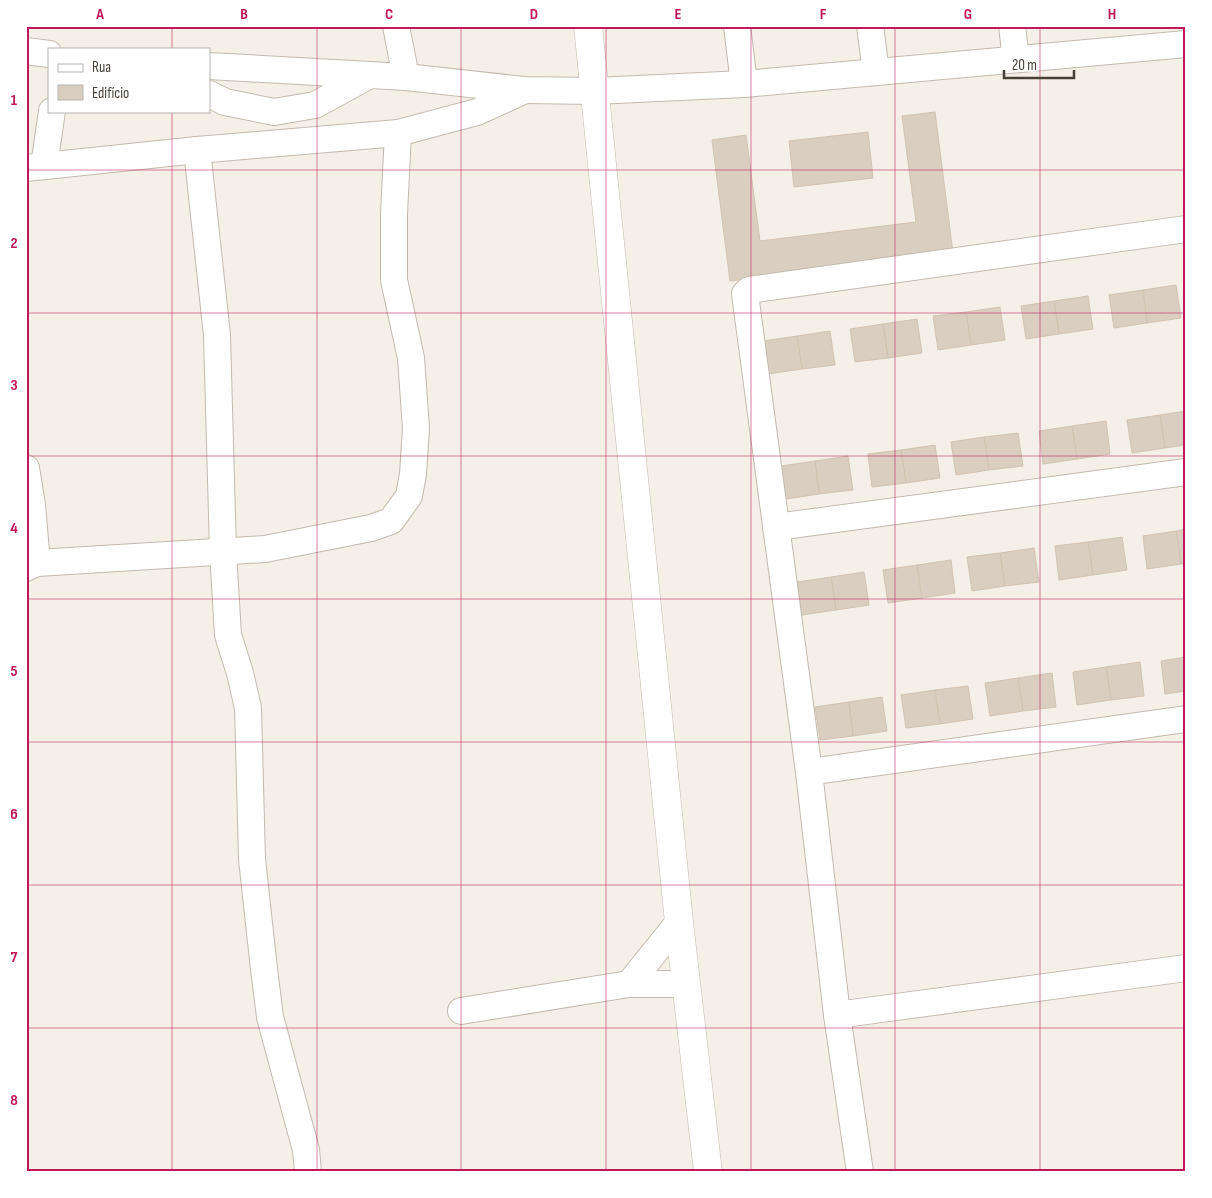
<svg xmlns="http://www.w3.org/2000/svg" width="1212" height="1198" font-family="'Sofia Sans Condensed',sans-serif">
<style>
.building{fill:#d9cebf;stroke:#d1c3af}
.lines{fill:none;stroke-linecap:round;stroke-linejoin:round}
.minor-casing{stroke:#c3baac;stroke-width:28}
.tertiary-casing{stroke:#c3baac;stroke-width:29}
.minor{stroke:#fff;stroke-width:26}
.tertiary{stroke:#fff;stroke-width:28}
.grid{fill:none;stroke:#c2185b;stroke-width:1;stroke-opacity:0.55}
.neatline{fill:none;stroke:#c2185b;stroke-width:2}
.grid-label{font-size:16px;text-anchor:middle;font-weight:bold;fill:#c2185b}
</style>
<rect width="100%" height="100%" fill="#f4f0e7"/>
<g class="building">
<polygon points="935,112 953,253 730,281 712,140 746,135 760,241 916,222 902,116"/>
<polygon points="868,132 873,178 794,187 789,141"/>
<polygon points="1176,285 1181,318 1147,323 1143,290"/>
<polygon points="1143,290 1147,323 1114,328 1109,295"/>
<polygon points="1088,296 1093,329 1059,334 1054,301"/>
<polygon points="1054,301 1059,334 1026,339 1021,306"/>
<polygon points="1000,307 1005,340 971,345 966,312"/>
<polygon points="966,312 971,345 938,350 933,316"/>
<polygon points="917,319 922,353 888,358 883,324"/>
<polygon points="883,324 888,358 855,362 850,329"/>
<polygon points="830,331 835,365 802,369 797,336"/>
<polygon points="797,336 802,369 768,374 763,341"/>
<polygon points="1186,411 1186,445 1165,448 1160,415"/>
<polygon points="1160,415 1165,448 1132,453 1127,420"/>
<polygon points="1106,421 1110,454 1077,459 1072,426"/>
<polygon points="1072,426 1077,459 1043,464 1039,431"/>
<polygon points="1018,433 1023,466 989,470 984,437"/>
<polygon points="984,437 989,470 956,475 951,442"/>
<polygon points="935,445 940,478 906,483 901,450"/>
<polygon points="901,450 906,483 872,487 868,454"/>
<polygon points="848,456 853,490 819,494 815,461"/>
<polygon points="815,461 819,494 786,499 781,466"/>
<polygon points="1186,529 1186,564 1181,564 1176,531"/>
<polygon points="1176,531 1181,564 1147,569 1143,536"/>
<polygon points="1122,537 1127,570 1093,575 1088,542"/>
<polygon points="1088,542 1093,575 1059,580 1055,546"/>
<polygon points="1034,548 1039,582 1005,586 1000,553"/>
<polygon points="1000,553 1005,586 972,591 967,557"/>
<polygon points="951,560 955,593 922,598 917,565"/>
<polygon points="917,565 922,598 888,603 883,570"/>
<polygon points="864,572 869,605 836,610 831,577"/>
<polygon points="831,577 836,610 802,615 797,582"/>
<polygon points="1186,657 1186,691 1165,694 1161,661"/>
<polygon points="1140,662 1144,696 1111,700 1106,667"/>
<polygon points="1106,667 1111,700 1077,705 1073,672"/>
<polygon points="1052,673 1056,707 1023,711 1018,678"/>
<polygon points="1018,678 1023,711 990,716 985,683"/>
<polygon points="968,686 973,719 940,724 935,690"/>
<polygon points="935,690 940,724 906,728 901,695"/>
<polygon points="882,697 887,731 853,736 849,702"/>
<polygon points="849,702 853,736 820,740 815,707"/>
</g>
<g class="lines">
<defs>
<g id="minor">
<polyline points="396,26 406,77"/>
<polyline points="737,26 744,84"/>
<polyline points="870,26 876,72"/>
<polyline points="1012,26 1016,59"/>
<polyline points="26,51 49,54"/>
<polyline points="209,66 406,77 524,90 595,91 744,84 1186,44"/>
<polyline points="209,94 225,102 274,112 315,105 368,76"/>
<polyline points="197,150 217,335 223,552 228,635 240,673 248,708 252,859 264,969 270,1017 306,1150 308,1172"/>
<polyline points="44,166 52,111"/>
<polyline points="26,168 197,150 398,133 477,112 523,91"/>
<polyline points="1186,229 749,290 745,294 809,772 837,1015 1186,968"/>
<polyline points="26,468 32,505 37,563 26,568"/>
<polyline points="776,527 1186,472"/>
<polyline points="37,563 265,549 371,528 391,521 409,496 413,474 416,428 411,358 394,280 394,214 398,133"/>
<polyline points="809,772 1186,719"/>
<polyline points="629,984 679,922"/>
<polyline points="461,1011 629,984 685,984"/>
<polyline points="837,1015 860,1172"/>
</g>
<polyline id="tertiary" points="588,26 679,922 708,1172"/>
</defs>
<use href="#minor" class="minor-casing"/>
<use href="#tertiary" class="tertiary-casing"/>
<use href="#minor" class="minor"/>
<use href="#tertiary" class="tertiary"/>
</g>
<path class="grid" d="M172,26v23M317,26v1146M461,26v1146M606,26v1146M751,26v1146M895,26v1146M1040,26v1146M172,111v1061M26,170h1160M26,313h1160M26,456h1160M26,599h1160M26,742h1160M26,885h1160M26,1028h1160"/>
<rect width="1212" height="1198" fill="none" stroke="#ffffff" stroke-width="55"/>
<rect x="48" y="48" width="162" height="65" fill="#ffffff" stroke="#b6b3af"/>
<rect x="58" y="64" width="25" height="8" fill="#ffffff" stroke="#b6b3af"/>
<text x="92" y="72" font-size="15" fill="#484036">Rua</text>
<rect x="58" y="85" width="25" height="15" fill="#d9cebf" stroke="#b6b3af"/>
<text x="92" y="98" font-size="15" fill="#484036">Edifício</text>
<path d="M1004 70v8h70v-8" fill="none" stroke="#484036" stroke-width="2.5"/>
<text x="1012" y="70" font-size="15" fill="#484036" stroke="#ffffff" stroke-width="4" paint-order="stroke">20 m</text>
<rect x="28" y="28" width="1156" height="1142" class="neatline"/>
<g class="grid-label">
<text x="100" y="19">A</text>
<text x="244" y="19">B</text>
<text x="389" y="19">C</text>
<text x="534" y="19">D</text>
<text x="678" y="19">E</text>
<text x="823" y="19">F</text>
<text x="968" y="19">G</text>
<text x="1112" y="19">H</text>
<text x="14" y="105">1</text>
<text x="14" y="248">2</text>
<text x="14" y="390">3</text>
<text x="14" y="533">4</text>
<text x="14" y="676">5</text>
<text x="14" y="819">6</text>
<text x="14" y="962">7</text>
<text x="14" y="1105">8</text>
</g>
</svg>
